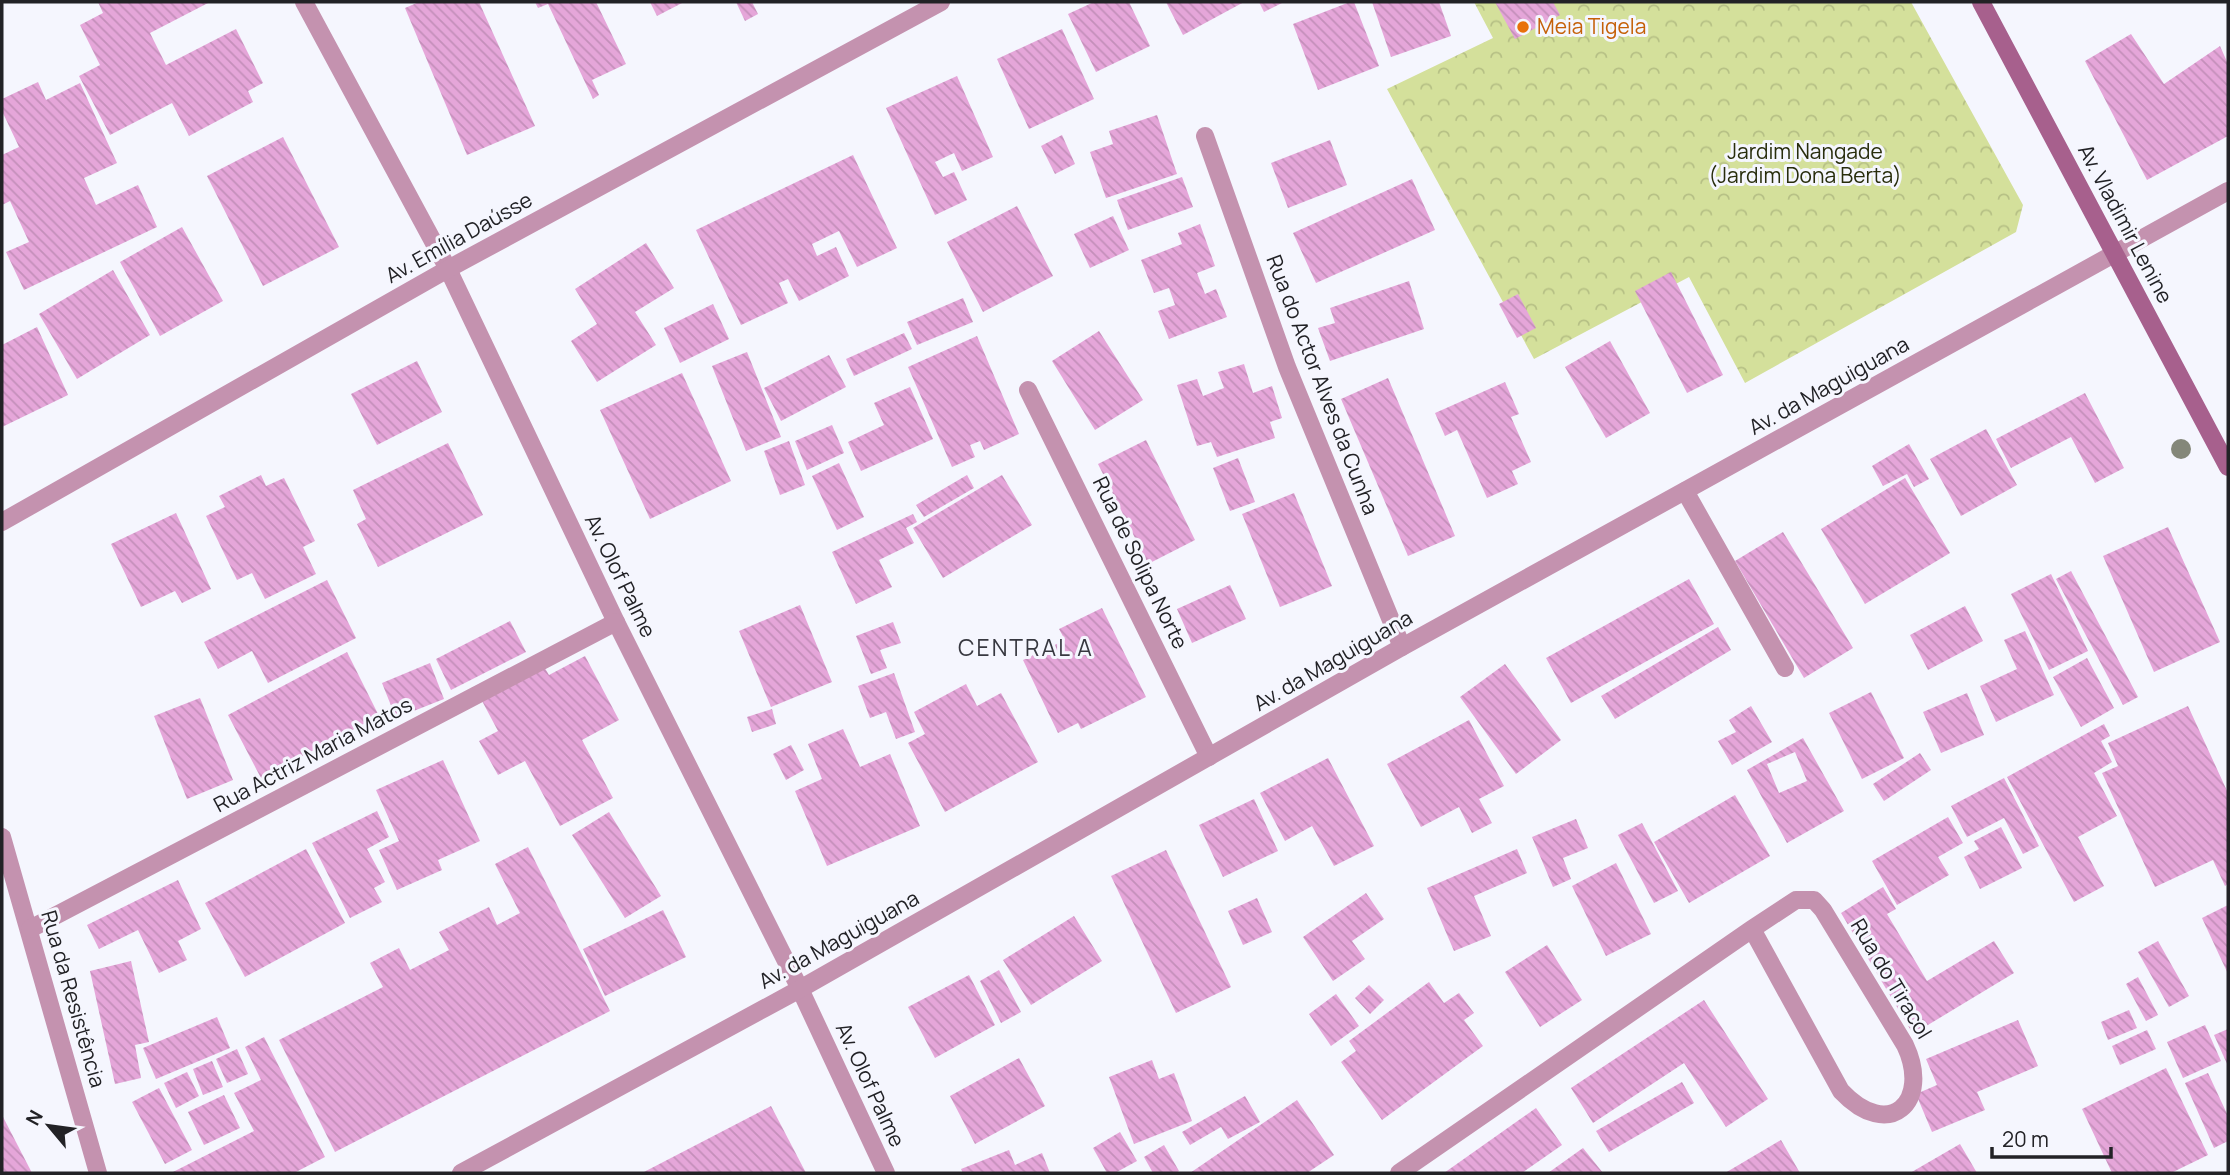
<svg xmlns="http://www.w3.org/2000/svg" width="2230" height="1175" font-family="Manrope,sans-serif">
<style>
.park{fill:url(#park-crowns)}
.building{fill:url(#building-back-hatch);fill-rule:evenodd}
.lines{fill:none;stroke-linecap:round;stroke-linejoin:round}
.minor{stroke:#c492af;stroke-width:18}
.secondary{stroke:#a7608d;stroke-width:18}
.tree{fill:#848779}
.food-dot{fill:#e8710a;stroke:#f5f6fe;stroke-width:2.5}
.labels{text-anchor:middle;stroke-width:6;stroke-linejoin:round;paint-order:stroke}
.food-label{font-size:21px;fill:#c56008;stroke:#f5f6fe;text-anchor:start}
.park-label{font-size:21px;fill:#282d0c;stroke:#f5f6fe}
.street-label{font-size:21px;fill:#222226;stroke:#f5f6fe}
.neighbourhood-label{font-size:23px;letter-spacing:2px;fill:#373840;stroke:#f5f6fe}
</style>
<defs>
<pattern id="park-crowns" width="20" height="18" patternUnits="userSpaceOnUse" patternTransform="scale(1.75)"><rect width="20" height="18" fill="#d4e09b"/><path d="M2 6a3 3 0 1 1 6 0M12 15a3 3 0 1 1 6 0" fill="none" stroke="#b6c085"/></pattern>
<pattern id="building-back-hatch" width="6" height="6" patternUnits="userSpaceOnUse" patternTransform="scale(1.75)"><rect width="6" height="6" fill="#e5a6d9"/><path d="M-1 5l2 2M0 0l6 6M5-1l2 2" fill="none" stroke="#c48fba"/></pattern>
</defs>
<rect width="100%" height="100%" fill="#f5f6fe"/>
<polygon class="park" points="1474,2 1911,2 2023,205 2016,232 1745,383 1689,277 1534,359 1387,89 1493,38"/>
<g class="building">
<polygon points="98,2 210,2 150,33 166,65 236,29 263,83 248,91 253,102 189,136 172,103 110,135 79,76 100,65 80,25 103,13"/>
<polygon points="419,2 479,2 535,126 467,155 405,8"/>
<polygon points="535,2 596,2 626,64 592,80 599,95 593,99 548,4 538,8"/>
<polygon points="650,2 684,2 657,16"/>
<polygon points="736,2 752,2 758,14 745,21"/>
<polygon points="1094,2 1129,2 1150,46 1096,72 1068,14"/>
<polygon points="1166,2 1244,2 1183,35"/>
<polygon points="1259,2 1284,2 1264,12"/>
<polygon points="1350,2 1354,2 1379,66 1318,90 1293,24"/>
<polygon points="1372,2 1439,2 1451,36 1391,57"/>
<polygon points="1495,2 1553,2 1560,15 1515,39"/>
<polygon points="1062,29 1094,99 1029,129 997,59"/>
<polygon points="2131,34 2164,84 2220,46 2228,64 2228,136 2147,180 2085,61"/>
<polygon points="957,76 993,157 962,171 954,153 935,162 943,177 954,172 967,200 935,215 886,108"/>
<polygon points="38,82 46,100 80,83 117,163 84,178 96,205 138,185 157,227 24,290 6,252 29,242 10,201 2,205 2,155 19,147 2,111 2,99"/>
<polygon points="1157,115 1177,174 1106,198 1090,152 1113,144 1109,131"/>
<polygon points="1062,135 1075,164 1055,174 1041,146"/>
<polygon points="283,137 339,247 263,286 207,176"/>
<polygon points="1330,140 1347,185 1288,208 1271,163"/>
<polygon points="853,155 897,248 857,267 839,231 812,244 817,256 836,247 849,276 799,301 788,279 779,283 788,303 741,325 696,230"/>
<polygon points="1182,177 1193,207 1128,230 1117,200"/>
<polygon points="1412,179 1435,230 1316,283 1293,233"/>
<polygon points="1017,206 1053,276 983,312 947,242"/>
<polygon points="1113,216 1129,250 1090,268 1074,234"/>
<polygon points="1200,224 1215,266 1197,273 1205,294 1216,289 1227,317 1169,339 1158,311 1175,305 1169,288 1154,293 1141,260 1182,244 1178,233"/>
<polygon points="182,227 223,301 160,336 120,262"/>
<polygon points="646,243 674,288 635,312 656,345 597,382 571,341 597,324 575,289"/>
<polygon points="113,270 150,335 77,379 39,314"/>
<polygon points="1671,272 1723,375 1687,393 1635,291"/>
<polygon points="1409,281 1424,329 1330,361 1318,328 1335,323 1330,308"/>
<polygon points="1518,294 1536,328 1517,338 1499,304"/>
<polygon points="963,298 973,322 917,345 907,322"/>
<polygon points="713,304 729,339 680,363 664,328"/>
<polygon points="37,327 68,395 2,427 2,345"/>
<polygon points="1099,331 1143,400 1095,430 1052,361"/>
<polygon points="904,333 912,349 854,376 846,359"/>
<polygon points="977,336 1019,434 984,450 980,441 970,445 975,457 952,467 908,367"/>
<polygon points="1610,341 1650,413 1606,438 1565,367"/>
<polygon points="747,352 781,437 746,451 712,366"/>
<polygon points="829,355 846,387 781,421 764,388"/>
<polygon points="417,361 442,412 377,445 351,394"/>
<polygon points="1244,364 1253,393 1272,386 1282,418 1270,422 1275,438 1217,457 1211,442 1197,446 1177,385 1197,379 1203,396 1224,388 1218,372"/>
<polygon points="682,373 731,481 650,519 600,410"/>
<polygon points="1388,378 1455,536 1408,556 1341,399"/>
<polygon points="1505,382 1519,414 1511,417 1531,462 1512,471 1518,484 1487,498 1457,430 1445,436 1435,413"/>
<polygon points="910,387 933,439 861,471 848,442 884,425 874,403"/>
<polygon points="2085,393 2124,468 2095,483 2071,437 2011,468 1996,439"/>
<polygon points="832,425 844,453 807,470 795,441"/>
<polygon points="1986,429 2017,485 1961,516 1930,459"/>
<polygon points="1146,440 1195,540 1148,564 1098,464"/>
<polygon points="789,441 805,485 780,495 764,451"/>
<polygon points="448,443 483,515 378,567 357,524 366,519 353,490"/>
<polygon points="1909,444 1929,479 1914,487 1907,474 1883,486 1872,466"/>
<polygon points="1238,458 1255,502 1230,511 1213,468"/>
<polygon points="839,463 864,517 837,530 812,476"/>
<polygon points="261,475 266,486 284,478 315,541 303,547 316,574 265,599 252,573 237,580 206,516 225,507 219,496"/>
<polygon points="967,475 974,488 924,517 916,505"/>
<polygon points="1002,475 1032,525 943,578 913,528"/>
<polygon points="1905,478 1950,553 1865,604 1821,529"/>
<polygon points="1294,493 1332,586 1280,607 1242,514"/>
<polygon points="176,513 211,589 182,603 175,591 141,607 111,544"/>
<polygon points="913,514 917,522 906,528 914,543 879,560 892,587 856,604 832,552"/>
<polygon points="2168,527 2220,642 2154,672 2103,556"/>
<polygon points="1783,532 1853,648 1804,678 1735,561"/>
<polygon points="2071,571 2138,697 2123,705 2056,579"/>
<polygon points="2051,574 2088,651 2049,670 2011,594"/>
<polygon points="1689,579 1714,624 1571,703 1546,658"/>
<polygon points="327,580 356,638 268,683 252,651 218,669 204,642"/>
<polygon points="1230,585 1246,619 1192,643 1177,609"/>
<polygon points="800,605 832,682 771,707 739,631"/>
<polygon points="1965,606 1983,641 1928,670 1910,635"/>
<polygon points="1102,608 1146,697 1081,729 1078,723 1058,733 1023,660 1065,640 1059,629"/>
<polygon points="510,621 526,652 451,690 436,659"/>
<polygon points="893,622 901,643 880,650 887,668 871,674 856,636"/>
<polygon points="1718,627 1731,650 1615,719 1601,696"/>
<polygon points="2025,631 2054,695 1996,722 1980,686 2017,669 2004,640"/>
<polygon points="347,652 379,716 261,778 228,715"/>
<polygon points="585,656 619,720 582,740 613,798 560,826 525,761 498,775 479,741 498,731 481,699 543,665 549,675"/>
<polygon points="2087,658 2114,708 2081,727 2053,677"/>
<polygon points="430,663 444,699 396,718 382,683"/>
<polygon points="1505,664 1561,740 1516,774 1460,697"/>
<polygon points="894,673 915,732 896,739 886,712 870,718 858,686"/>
<polygon points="966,684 977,706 1001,693 1038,762 945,812 908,743 925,734 914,712"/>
<polygon points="1871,692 1904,758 1862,779 1829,713"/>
<polygon points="1967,693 1984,735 1941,753 1923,712"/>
<polygon points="200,698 233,780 187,799 154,716"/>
<polygon points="1751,706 1772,742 1732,765 1718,741 1736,732 1729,720"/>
<polygon points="2188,706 2228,793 2228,884 2225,886 2213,860 2155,887 2102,773 2118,766 2108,743"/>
<polygon points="772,709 776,724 752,732 747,717"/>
<polygon points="1469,720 1504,786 1479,799 1492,823 1472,833 1459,807 1421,827 1387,764"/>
<polygon points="2104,724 2110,736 2101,741 2112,762 2094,773 2117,816 2078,837 2104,886 2074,902 2007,777"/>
<polygon points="843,729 860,767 890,754 920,826 827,866 795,791 822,779 808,744"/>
<path d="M1803,738l41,73 -57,32 -40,-73zM1795,752l12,29 -28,12 -12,-29z"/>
<polygon points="791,745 804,770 786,780 773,754"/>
<polygon points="1920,753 1931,770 1884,801 1873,784"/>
<polygon points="1328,758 1374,846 1334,866 1312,826 1285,841 1260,793"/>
<polygon points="443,760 480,841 438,860 442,870 397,890 379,850 399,841 376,790"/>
<polygon points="2004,778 2039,846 2023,854 2004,818 1967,837 1951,806"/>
<polygon points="1735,795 1770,856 1689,903 1654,842"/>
<polygon points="1254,799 1278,851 1223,877 1199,825"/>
<polygon points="377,811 389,837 367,849 385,882 374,888 382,902 350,918 312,843"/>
<polygon points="609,812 661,896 625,918 572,835"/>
<polygon points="1948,817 1963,843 1938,857 1949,875 1897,905 1872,861"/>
<polygon points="1576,819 1588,848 1563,858 1571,879 1553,887 1532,837"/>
<polygon points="1642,823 1678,891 1654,903 1618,835"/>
<polygon points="2001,827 2022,868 1980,889 1964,857 1979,849 1974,841"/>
<polygon points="528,847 610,1011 335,1152 279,1040 383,987 370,963 399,948 410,970 449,950 439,932 489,907 497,925 520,913 495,864"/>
<polygon points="306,849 345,923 245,977 205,903"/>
<polygon points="1517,849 1527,873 1474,896 1491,936 1454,951 1427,888"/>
<polygon points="1166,850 1231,987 1176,1013 1111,876"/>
<polygon points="1616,863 1651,934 1606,956 1572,886"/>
<polygon points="178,880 201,929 178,941 187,960 159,973 138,930 99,949 87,925"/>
<polygon points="1883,887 1896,909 1887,914 1927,981 1994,941 2014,973 1913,1034 1841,913"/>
<polygon points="1366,893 1384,919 1352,941 1365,959 1333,981 1303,937"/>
<polygon points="1257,898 1272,932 1243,945 1228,911"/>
<polygon points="2228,905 2228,974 2202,918"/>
<polygon points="663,910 686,957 605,996 583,949"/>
<polygon points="1074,916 1102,961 1031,1005 1003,960"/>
<polygon points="2158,941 2189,996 2169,1007 2138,952"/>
<polygon points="1547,945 1582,1000 1540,1027 1505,972"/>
<polygon points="131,961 149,1042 135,1045 141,1078 115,1084 90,971"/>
<polygon points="999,970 1021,1012 1001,1023 980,981"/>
<polygon points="969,975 995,1025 935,1058 908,1007"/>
<polygon points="2138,977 2158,1015 2146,1021 2126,984"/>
<polygon points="1429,982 1444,1003 1459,993 1474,1013 1464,1020 1483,1046 1382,1120 1341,1062 1356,1051 1349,1041"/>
<polygon points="1369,985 1384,1000 1370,1014 1355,998"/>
<polygon points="1336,994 1359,1026 1331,1046 1309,1014"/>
<polygon points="1704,1000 1768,1099 1726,1127 1684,1063 1593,1123 1571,1088"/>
<polygon points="2129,1010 2137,1028 2108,1040 2101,1022"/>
<polygon points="217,1017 230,1048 156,1079 143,1048"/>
<polygon points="2018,1020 2038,1066 1977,1092 1985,1110 1932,1132 1916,1094 1937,1085 1926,1059"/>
<polygon points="2205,1025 2221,1061 2183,1078 2167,1042"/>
<polygon points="2228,1029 2228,1066 2214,1035"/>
<polygon points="2147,1030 2156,1049 2120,1065 2112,1046"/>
<polygon points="264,1037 325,1157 294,1173 171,1173 254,1131 234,1093 261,1080 245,1047"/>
<polygon points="237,1049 248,1074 227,1083 216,1059"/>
<polygon points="1019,1058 1045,1106 975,1144 950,1096"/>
<polygon points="1152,1060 1159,1079 1174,1073 1192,1121 1134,1144 1109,1077"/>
<polygon points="212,1061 223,1087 203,1095 193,1069"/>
<polygon points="2166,1068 2208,1155 2171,1173 2112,1173 2082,1109"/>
<polygon points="187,1072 199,1096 176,1108 164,1083"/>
<polygon points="2208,1073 2228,1116 2228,1141 2214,1148 2185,1083"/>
<polygon points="1682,1082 1694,1103 1609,1152 1596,1131"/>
<polygon points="159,1088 192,1150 165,1164 132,1102"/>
<polygon points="224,1095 240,1128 204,1145 188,1112"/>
<polygon points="1245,1096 1260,1122 1228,1139 1221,1127 1190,1145 1182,1132"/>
<polygon points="1297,1100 1334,1155 1307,1173 1190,1173"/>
<polygon points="771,1106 806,1173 642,1173"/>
<polygon points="1536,1108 1562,1145 1522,1173 1444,1173"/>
<polygon points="2,1115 32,1173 2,1173"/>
<polygon points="1120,1132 1137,1161 1115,1173 1107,1173 1093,1148"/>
<polygon points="1781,1140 1800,1173 1725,1173"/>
<polygon points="1960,1144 1977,1173 1910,1173"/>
<polygon points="1164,1145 1179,1171 1176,1173 1153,1173 1144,1157"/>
<polygon points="1583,1148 1603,1173 1548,1173"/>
<polygon points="1009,1150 1015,1165 1042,1153 1050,1173 963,1173 961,1169"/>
</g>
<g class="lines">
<g class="minor">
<polyline points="304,2 448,269 616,622 800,989 886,1173"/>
<polyline points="1205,136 1287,367 1402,647"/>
<polyline points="1028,390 1209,757"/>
<polyline points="1685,491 1785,668"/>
<polyline points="2,522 448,269 941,2"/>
<polyline points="2,837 98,1173"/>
<polyline points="30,929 616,622"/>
<polyline points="461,1173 800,989 1402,647 2228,191"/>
<path d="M1399,1173l353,-244 44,-29h18l9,10 82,135c27,57 -16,97 -64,46l-89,-162"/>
</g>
<polyline class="secondary" points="1981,2 2228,467"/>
</g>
<circle class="tree" cx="2181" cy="449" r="10"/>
<circle class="food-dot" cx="1523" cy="27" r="7"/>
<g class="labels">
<g class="food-label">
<text x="1537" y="34">Meia Tigela</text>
</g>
<g class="park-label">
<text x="1805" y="159">Jardim Nangade<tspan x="1805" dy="24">(Jardim Dona Berta)</tspan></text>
</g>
<g class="street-label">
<text transform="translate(2125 224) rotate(62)" y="7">Av. Vladimir Lenine</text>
<text transform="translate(459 238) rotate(-29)" y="7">Av. Emília Daússe</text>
<text transform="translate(1322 385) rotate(69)" y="7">Rua do Actor Alves da Cunha</text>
<text transform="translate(1829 386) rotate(-29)" y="7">Av. da Maguiguana</text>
<text transform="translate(1140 563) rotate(64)" y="7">Rua de Solipa Norte</text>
<text transform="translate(620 576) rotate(64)" y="7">Av. Olof Palme</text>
<text transform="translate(1333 661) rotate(-30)" y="7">Av. da Maguiguana</text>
<text transform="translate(313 755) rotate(-28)" y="7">Rua Actriz Maria Matos</text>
<text transform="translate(839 940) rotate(-29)" y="7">Av. da Maguiguana</text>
<text transform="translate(1891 979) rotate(59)" y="7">Rua do Tiracol</text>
<text transform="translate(73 999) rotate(74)" y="7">Rua da Resistência</text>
<text transform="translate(870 1085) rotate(65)" y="7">Av. Olof Palme</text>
</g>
<g class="neighbourhood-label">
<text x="1026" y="656">CENTRAL A</text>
</g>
</g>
<rect width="2230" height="1175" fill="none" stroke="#222226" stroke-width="7"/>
<g transform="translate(49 1126) rotate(299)" stroke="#f5f6fe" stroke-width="5" paint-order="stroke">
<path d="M0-5L12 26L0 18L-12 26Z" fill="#222226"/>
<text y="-10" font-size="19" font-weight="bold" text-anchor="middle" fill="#222226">N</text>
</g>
<path d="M1992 1147v10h119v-10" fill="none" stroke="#222226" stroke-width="3.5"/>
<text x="2002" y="1147" font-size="21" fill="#222226" stroke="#f5f6fe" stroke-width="5" paint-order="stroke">20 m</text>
</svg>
